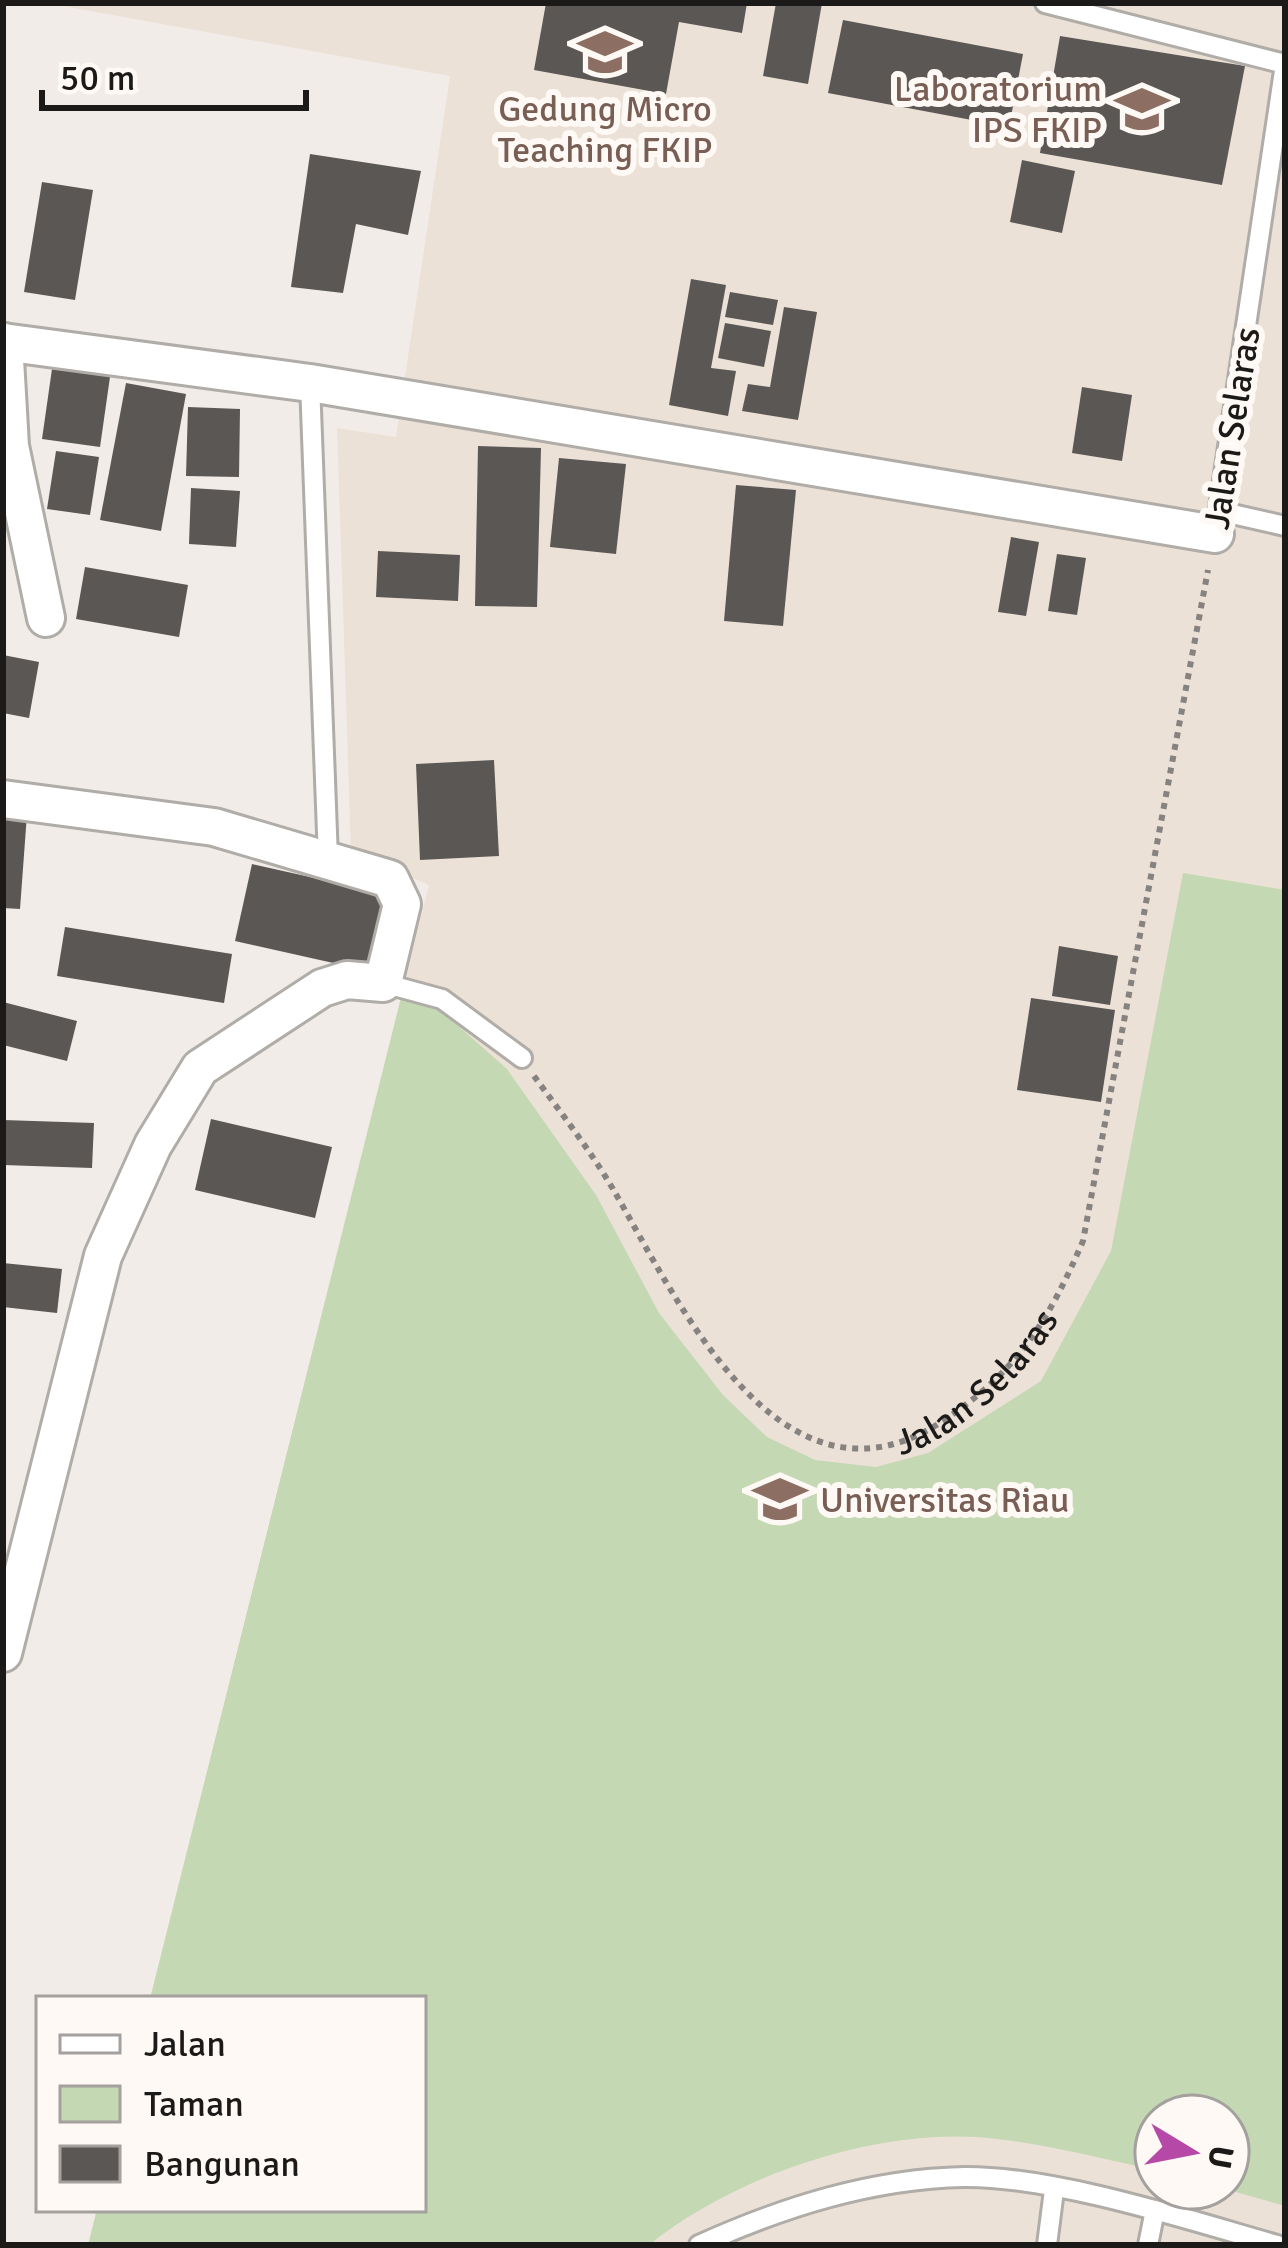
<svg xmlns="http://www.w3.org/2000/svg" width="1288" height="2248" font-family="Signika,sans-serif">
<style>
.built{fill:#ece1d7;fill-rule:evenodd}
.green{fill:#c4d8b4}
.building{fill:#5b5754}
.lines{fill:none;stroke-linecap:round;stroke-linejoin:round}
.service-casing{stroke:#b0aca7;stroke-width:24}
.minor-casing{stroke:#b0aca7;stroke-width:42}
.path{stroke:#85827f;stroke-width:6;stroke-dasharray:6 6;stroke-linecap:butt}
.service{stroke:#fff;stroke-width:18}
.minor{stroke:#fff;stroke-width:36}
.labels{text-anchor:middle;stroke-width:12;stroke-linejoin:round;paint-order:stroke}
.education-label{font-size:36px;fill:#785e54;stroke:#fef9f5;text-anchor:end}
.street-label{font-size:36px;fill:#1b1a18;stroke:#fef9f5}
</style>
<rect width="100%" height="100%" fill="#f1ece8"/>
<path class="built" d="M46,3h1239v2242h-1197l9,-36h326v-210h-273l279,-1114 -78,-34 -14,-423 59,9 54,-361zM1156,2116h72v72h-72z"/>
<path class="green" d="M1183,873l102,17v1316l-63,-18h6v-72h-72v54c-59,-12 -121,-29 -181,-33 -109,-6 -243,41 -326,108h-561l9,-36h326v-210h-273l251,-1001 37,10 69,61 89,126 63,118 64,82 44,42 48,23 61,7 52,-14 113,-72 70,-130z"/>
<g class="building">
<polygon points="546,3 747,3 742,33 679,22 666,94 534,70"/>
<polygon points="776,3 822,3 808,84 763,76"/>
<polygon points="843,20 1023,54 1009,127 828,93"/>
<polygon points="1060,36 1245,66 1222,185 1040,153"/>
<polygon points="310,154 421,171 408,235 356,224 343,293 291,287"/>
<polygon points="1022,160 1075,171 1062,233 1010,222"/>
<polygon points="42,182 93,190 75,300 24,292"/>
<polygon points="691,279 726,285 711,368 736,371 728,416 669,405"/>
<polygon points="730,292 778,300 773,325 725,317"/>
<polygon points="784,307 817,312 798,420 742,411 748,384 770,387"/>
<polygon points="725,323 771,331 764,367 718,358"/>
<polygon points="53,362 111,370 100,447 42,439"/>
<polygon points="126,383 186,394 161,531 100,520"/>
<polygon points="1082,387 1132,395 1122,461 1072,453"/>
<polygon points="188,407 240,409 239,477 186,476"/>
<polygon points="478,446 541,448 537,607 475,606"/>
<polygon points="56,451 99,457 90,515 47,509"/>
<polygon points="559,458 626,464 616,554 550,547"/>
<polygon points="736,485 796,490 783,626 724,621"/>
<polygon points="191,488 240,491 236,547 189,544"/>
<polygon points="1011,537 1039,542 1026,616 998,612"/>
<polygon points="378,551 460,555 458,601 376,597"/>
<polygon points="1057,554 1086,558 1077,615 1048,611"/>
<polygon points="85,567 188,585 179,637 76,619"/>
<polygon points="3,655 39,662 29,718 3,713"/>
<polygon points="494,760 499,856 420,860 416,764"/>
<polygon points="3,813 27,814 20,909 3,908"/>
<polygon points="252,864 386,894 369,971 235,941"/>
<polygon points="65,927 232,954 224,1003 57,976"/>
<polygon points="1059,946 1118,956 1110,1005 1052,996"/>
<polygon points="1031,998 1115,1010 1101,1102 1017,1090"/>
<polygon points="3,1002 77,1021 67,1061 3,1045"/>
<polygon points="211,1119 332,1147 315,1218 195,1190"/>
<polygon points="3,1120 94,1123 92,1168 3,1165"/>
<polygon points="3,1263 62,1269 57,1313 3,1307"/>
</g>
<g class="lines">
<defs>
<g id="service">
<polyline points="1045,3 1285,64 1215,534"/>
<polyline points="310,383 328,859"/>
<polyline points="1219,511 1285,526"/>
<polyline points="383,983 442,999 522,1058"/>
<path d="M699,2245c84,-38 172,-66 265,-68 90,-1 225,43 313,68"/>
<polyline points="1047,2245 1054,2190"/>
<polyline points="1148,2245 1155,2210"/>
</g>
<g id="minor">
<polyline points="3,342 310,383 1215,534"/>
<polyline points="4,342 10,446 46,618"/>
<polyline points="3,799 214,827 390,879 402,904 383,983 347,980 322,988 200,1068 153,1145 103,1256 3,1653"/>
</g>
</defs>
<use href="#service" class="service-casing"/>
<use href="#minor" class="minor-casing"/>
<path class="path" id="s1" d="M534,1076c27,37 56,74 79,113 65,112 169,341 333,230 73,-50 103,-99 137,-178l125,-671"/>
<use href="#service" class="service"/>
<use href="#minor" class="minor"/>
</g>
<defs>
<symbol id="university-bare" viewBox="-9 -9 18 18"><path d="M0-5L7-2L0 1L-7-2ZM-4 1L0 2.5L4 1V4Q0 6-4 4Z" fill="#8d6e63" stroke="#fef9f5" stroke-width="2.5" paint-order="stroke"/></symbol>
</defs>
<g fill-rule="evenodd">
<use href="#university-bare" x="567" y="14" width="76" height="76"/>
<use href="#university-bare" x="1104" y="71" width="76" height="76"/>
<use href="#university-bare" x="742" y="1461" width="76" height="76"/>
</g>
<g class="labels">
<g class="education-label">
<text x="1102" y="101">Laboratorium<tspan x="1102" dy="41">IPS FKIP</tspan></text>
<text x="605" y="121" text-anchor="middle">Gedung Micro<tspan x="605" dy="41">Teaching FKIP</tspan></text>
<text x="820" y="1512" text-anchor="start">Universitas Riau</text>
</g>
<g class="street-label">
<text transform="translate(1231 428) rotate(-81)" y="13">Jalan Selaras</text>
<text dy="13" stroke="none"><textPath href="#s1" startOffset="651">Jalan Selaras</textPath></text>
</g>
</g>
<rect width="1288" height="2248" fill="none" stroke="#1b1a18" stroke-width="12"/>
<rect x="36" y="1996" width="390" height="216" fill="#fef9f5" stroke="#a3a09d" stroke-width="3"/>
<rect x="60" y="2035" width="60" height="18" fill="#ffffff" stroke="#a3a09d" stroke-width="3"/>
<text x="144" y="2056" font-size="36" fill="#1b1a18">Jalan</text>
<rect x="60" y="2086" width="60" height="36" fill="#c4d8b4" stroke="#a3a09d" stroke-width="3"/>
<text x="144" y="2116" font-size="36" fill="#1b1a18">Taman</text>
<rect x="60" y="2146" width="60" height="36" fill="#5b5754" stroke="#a3a09d" stroke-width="3"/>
<text x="144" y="2176" font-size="36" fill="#1b1a18">Bangunan</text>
<g transform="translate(1192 2152) rotate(100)"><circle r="57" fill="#fef9f5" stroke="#a3a09d" stroke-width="3"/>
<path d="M0-9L21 45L0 30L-21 45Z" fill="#b649a7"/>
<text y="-18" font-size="33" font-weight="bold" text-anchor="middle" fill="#1b1a18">U</text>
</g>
<path d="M42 90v18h264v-18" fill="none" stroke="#1b1a18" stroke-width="6"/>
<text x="60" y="90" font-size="36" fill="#1b1a18" stroke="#fef9f5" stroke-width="9" paint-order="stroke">50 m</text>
</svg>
